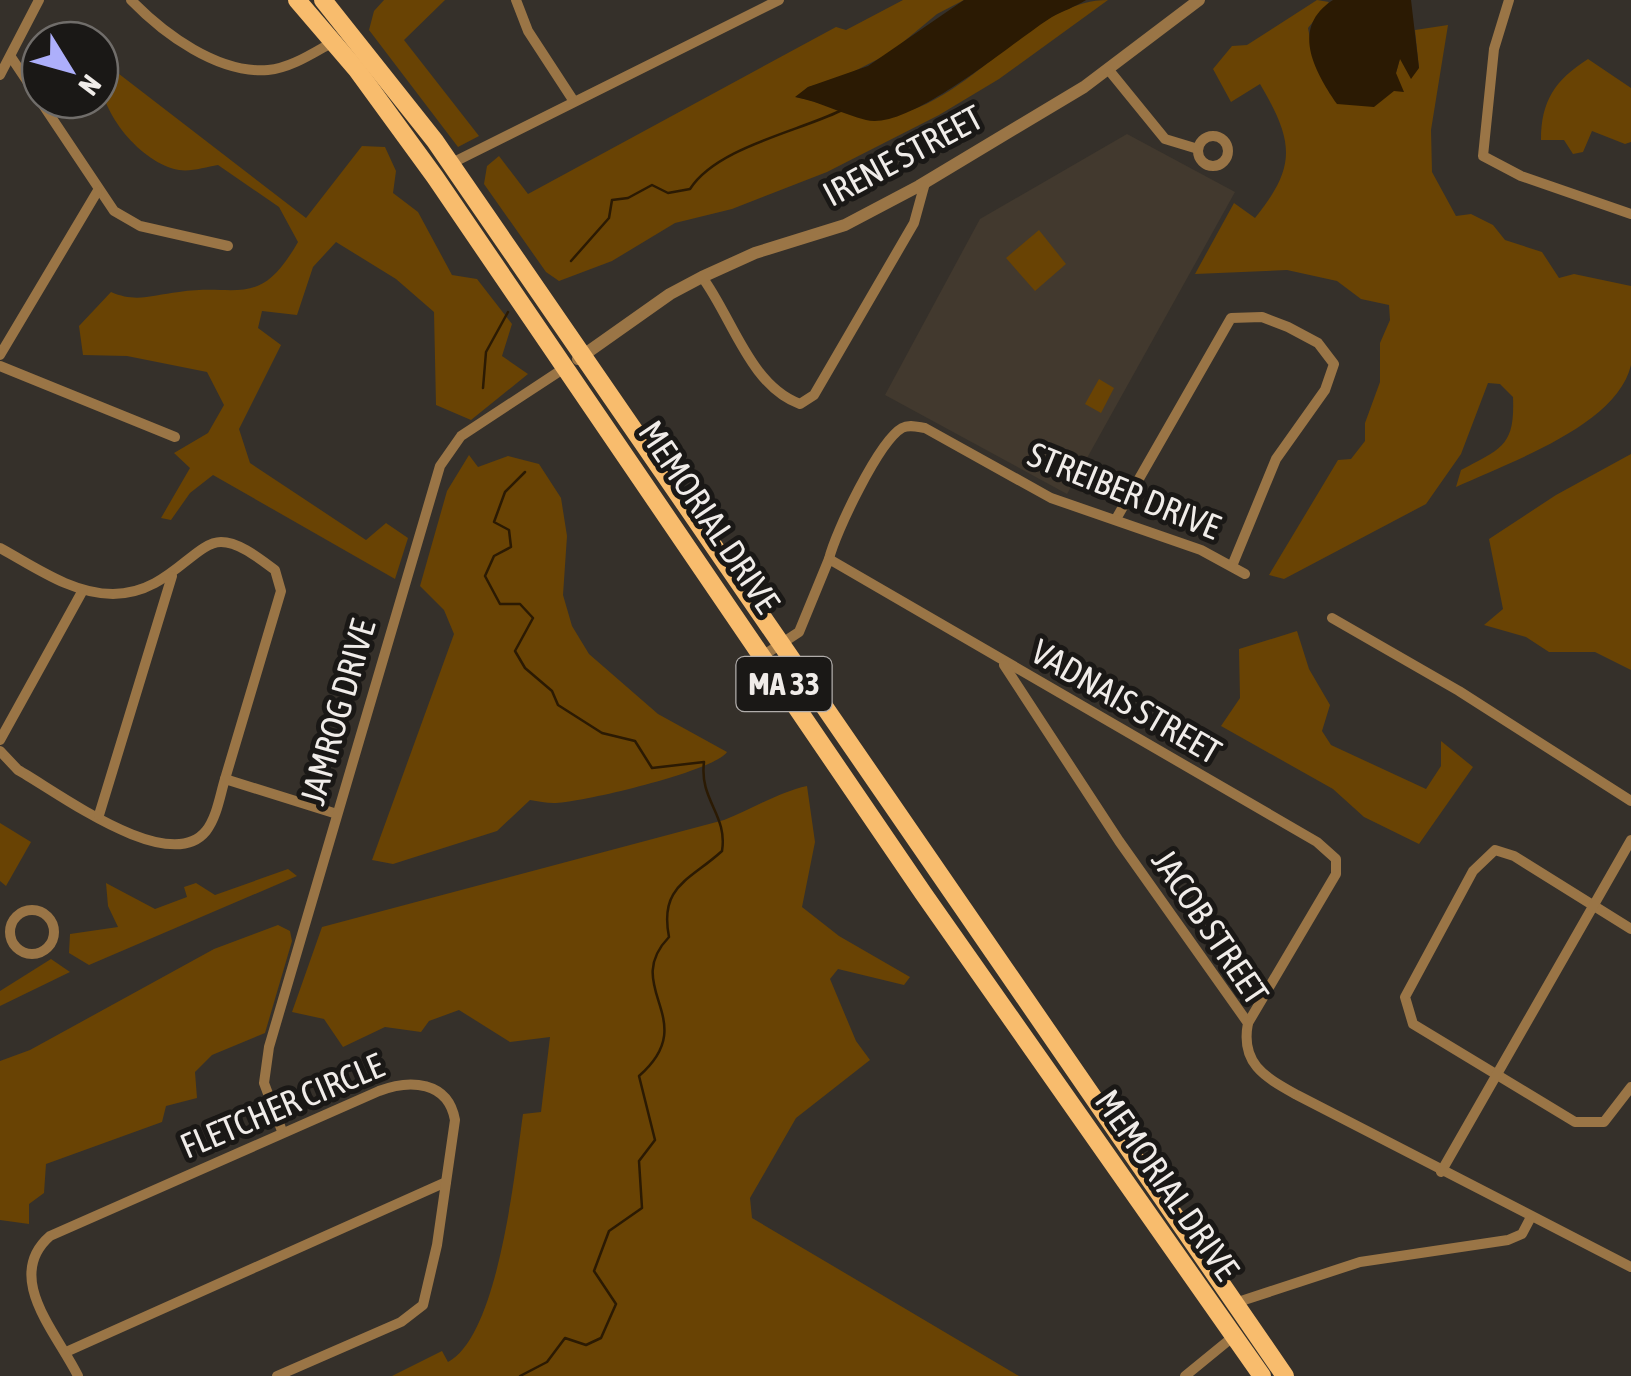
<svg xmlns="http://www.w3.org/2000/svg" width="1631" height="1376" font-family="'Asap Condensed',sans-serif">
<style>
.built{fill:#42392e}
.green{fill:#694304}
.water{fill:#2b1a03}
.lines{fill:none;stroke-linecap:round;stroke-linejoin:round}
.stream{stroke:#2b1a03;stroke-width:2.5}
.minor{stroke:#9a7546;stroke-width:10}
.tertiary{stroke:#9a7546;stroke-width:12}
.primary{stroke:#f8bc6d;stroke-width:18}
.labels{text-anchor:middle;stroke-width:10;stroke-linejoin:round;paint-order:stroke}
.shield{fill:#1a1816;stroke:#b0acaa;stroke-width:2.5}
.shield-label{font-size:32px;font-weight:bold;fill:#f0ece9}
.street-label{font-size:35px;fill:#f0ece9;stroke:#1a1816}
</style>
<rect width="100%" height="100%" fill="#35302a"/>
<polygon class="built" points="1127,134 1235,192 1067,494 885,395 980,219"/>
<g class="green">
<polygon points="384,0 445,0 404,40 479,136 458,147 369,30 374,11"/>
<path d="M903,0h61l-27,14 -47,39 -49,25 -33,9 -12,10c34,7 62,24 97,18 79,-14 138,-115 215,-115l-109,79 -60,36 -112,57 -95,37 -57,14 -63,38 -53,20 -13,-9 -62,-88 3,-18 12,-10 29,38 308,-167 10,3z"/>
<path d="M1317,0l12,2 -21,26 6,32 16,34 66,-21 4,-15 19,10 -4,-38 33,-5 -17,105 1,42 24,44 15,-2 22,11 12,15 37,12 17,26 15,-4 57,12c0,24 0,55 0,79 -14,61 -124,98 -175,122l5,-17c41,-22 54,-24 52,-73l-13,-13 -12,-1 -27,71 -35,50 -142,75 -15,-4 69,-115 13,-1 14,-18v-18l15,-41v-39l10,-23 -1,-15 -28,-6 -24,-18 -50,-11 -92,4 39,-71 21,15c42,-52 39,-76 5,-134l-29,18 -18,-33 19,-23 15,-1z"/>
<path d="M1588,59l43,29v54l-6,2 -33,-13 -9,21 -10,2 -9,-14h-23c0,-39 14,-60 47,-81z"/>
<path d="M110,67l196,151 56,-72 23,1 11,24 -3,22 25,19 34,63 25,4 35,45 -10,32 26,18 -57,46 -35,-15 -2,-93 -38,-33 -60,-37 -23,25 -16,48 -35,-4 -4,17 23,17 -42,84 11,34 116,77 20,-17 22,15 -13,41 -182,-104 -23,18 -19,27 -10,-2 29,-50 -16,-15 34,-20 16,-28 -17,-33 -80,-16 -44,-1 -4,-29 32,-34c25,11 41,3 68,0 60,-9 80,18 119,-50l-19,-35 -61,-42c-12,2 -27,7 -39,5 -38,-7 -79,-57 -79,-95z"/>
<polygon points="1039,230 1066,264 1035,291 1006,258"/>
<polygon points="1099,379 1114,388 1101,413 1085,404"/>
<polygon points="1631,454 1631,670 1595,652 1549,652 1526,637 1484,625 1503,609 1489,539 1556,495"/>
<path d="M469,455l9,12 30,-11 31,8 22,34 6,38 -4,59 9,31 17,28 69,60 69,38c-12,19 -147,51 -173,51 -8,0 -16,-2 -24,-3l-33,31 -104,33 -21,-4 82,-226 -10,-24 -24,-24 27,-95z"/>
<polygon points="1297,631 1309,669 1330,705 1322,731 1331,745 1426,789 1441,766 1441,741 1473,767 1419,844 1364,817 1333,789 1221,726 1240,698 1239,649"/>
<path d="M807,786l8,56 -13,65 37,29 71,41 -6,8 -66,-16 -8,10 26,62 14,19 -74,58 -46,80 2,20 267,158h-627l50,-25 6,11c51,-27 67,-192 75,-248l18,-2 9,-75 -40,5 -51,-32 -30,11 -8,11 -36,-5 -42,20 -19,-28 -32,-7 30,-85 402,-107c28,-11 55,-28 83,-34z"/>
<polygon points="0,823 31,842 6,886 0,881"/>
<polygon points="288,869 297,876 89,965 69,953 70,934 118,927 108,906 106,883 155,909 187,897 184,887 196,883 215,895"/>
<polygon points="278,925 290,931 292,941 265,1033 212,1055 195,1072 197,1098 166,1106 162,1122 46,1164 44,1193 29,1204 29,1224 0,1220 0,1061 30,1050 214,949"/>
<polygon points="51,959 70,972 0,1006 0,991"/>
</g>
<g class="water">
<path d="M964,0h122c-11,7 -23,11 -34,17 -37,23 -143,115 -186,103 -24,-6 -45,-18 -71,-23l13,-10 60,-21z"/>
<path d="M1333,0h78l8,68 -8,11 -11,-20 -4,14 8,19 -10,-1 -20,16 -37,-3c-24,-35 -46,-77 -4,-104z"/>
</g>
<g class="lines">
<g class="stream">
<path d="M571,261l38,-43 3,-18 16,-2 24,-13 16,8 22,-4c26,-41 106,-57 150,-78"/>
<polyline points="483,388 486,352 508,312"/>
<path d="M520,1376l27,-14 18,-24 21,7 15,-7 15,-34 -22,-33 15,-40 33,-23 -3,-47 16,-21 -16,-64c64,-56 -19,-88 30,-139 -10,-51 20,-56 53,-86 6,-36 -23,-51 -18,-89l-52,6 -17,-27 -33,-8 -44,-28 -6,-14 -27,-23 -10,-17 18,-33 -13,-14h-20l-15,-28 9,-20 17,-9 -2,-17 -15,-8 11,-30 20,-20"/>
</g>
<g class="minor">
<path d="M131,0c33,34 87,74 137,70 23,-2 45,-17 65,-28"/>
<polyline points="516,0 528,31 573,100"/>
<polyline points="1509,0 1494,49 1483,156 1521,176 1631,214"/>
<polyline points="11,57 114,211 140,226 228,246"/>
<polyline points="1108,69 1165,139 1198,149"/>
<polyline points="0,75 39,0"/>
<circle cx="1213" cy="151" r="15"/>
<polyline points="450,164 779,0"/>
<path d="M702,277c30,40 48,109 98,127l14,-9 100,-172 11,-40"/>
<polyline points="0,355 97,192"/>
<polyline points="0,366 175,437"/>
<polyline points="1116,519 1231,318 1262,317 1288,327 1318,343 1334,364 1325,390 1276,459 1232,566"/>
<path d="M0,548c35,19 72,46 113,46 55,0 81,-52 108,-52 19,0 40,18 54,28l6,21 -56,188 112,35"/>
<path d="M829,559c6,-26 50,-118 73,-131 7,-4 16,-1 23,0l126,70 150,52 44,24"/>
<polyline points="1332,618 1459,691 1631,801"/>
<polyline points="764,655 799,632 829,559 1317,842 1336,859 1336,874 1248,1023"/>
<path d="M1004,665l115,176 129,182c-8,41 17,54 49,72l334,172"/>
<polyline points="0,740 83,590"/>
<path d="M0,751l18,19c38,21 151,107 188,61 11,-14 14,-36 19,-52"/>
<polyline points="99,815 172,576"/>
<circle cx="32" cy="932" r="22"/>
<polyline points="1631,929 1514,856 1495,850 1473,871 1405,997 1413,1024 1575,1122 1604,1122 1631,1087"/>
<polyline points="282,1131 264,1083 269,1047 440,466 461,436 566,367"/>
<polyline points="1441,1172 1631,840"/>
<polyline points="1235,1303 1360,1262 1508,1240 1522,1234 1531,1217"/>
<polyline points="66,1352 446,1182"/>
<path d="M78,1376c-21,-43 -75,-99 -28,-140l329,-145c31,-12 69,-10 76,29l-18,125 -14,60 -22,17 -124,54"/>
<polyline points="1185,1376 1234,1336"/>
</g>
<polyline class="tertiary" points="578,359 670,294 702,277 755,253 845,225 919,186 1084,87 1199,0"/>
<g class="primary">
<polyline points="297,0 357,70 435,177 923,893 1262,1376"/>
<polyline points="323,0 435,141 1285,1376"/>
</g>
</g>
<g class="labels">
<rect class="shield" x="736.5" y="657" width="95" height="54" rx="8"/>
<g class="shield-label">
<text x="784" y="695">MA 33</text>
</g>
<g class="street-label">
<text transform="translate(903 156) rotate(-28)" y="12">IRENE STREET</text>
<text transform="translate(1124 491) rotate(22)" y="12">STREIBER DRIVE</text>
<text transform="translate(709 517) rotate(56)" y="12">MEMORIAL DRIVE</text>
<text transform="translate(1126 702) rotate(30)" y="12">VADNAIS STREET</text>
<text transform="translate(338 712) rotate(-74)" y="12">JAMROG DRIVE</text>
<text transform="translate(1210 927) rotate(56)" y="12">JACOB STREET</text>
<text transform="translate(282 1106) rotate(-23)" y="12">FLETCHER CIRCLE</text>
<text transform="translate(1167 1185) rotate(55)" y="12">MEMORIAL DRIVE</text>
</g>
</g>
<g transform="translate(70 70) rotate(127)"><circle r="48" fill="#1a1816" stroke="#706d6a" stroke-width="2.5"/>
<path d="M0-8L18 38L0 25L-18 38Z" fill="#adaffb"/>
<text y="-15" font-size="28" font-weight="bold" text-anchor="middle" fill="#f0ece9">N</text>
</g>
</svg>
